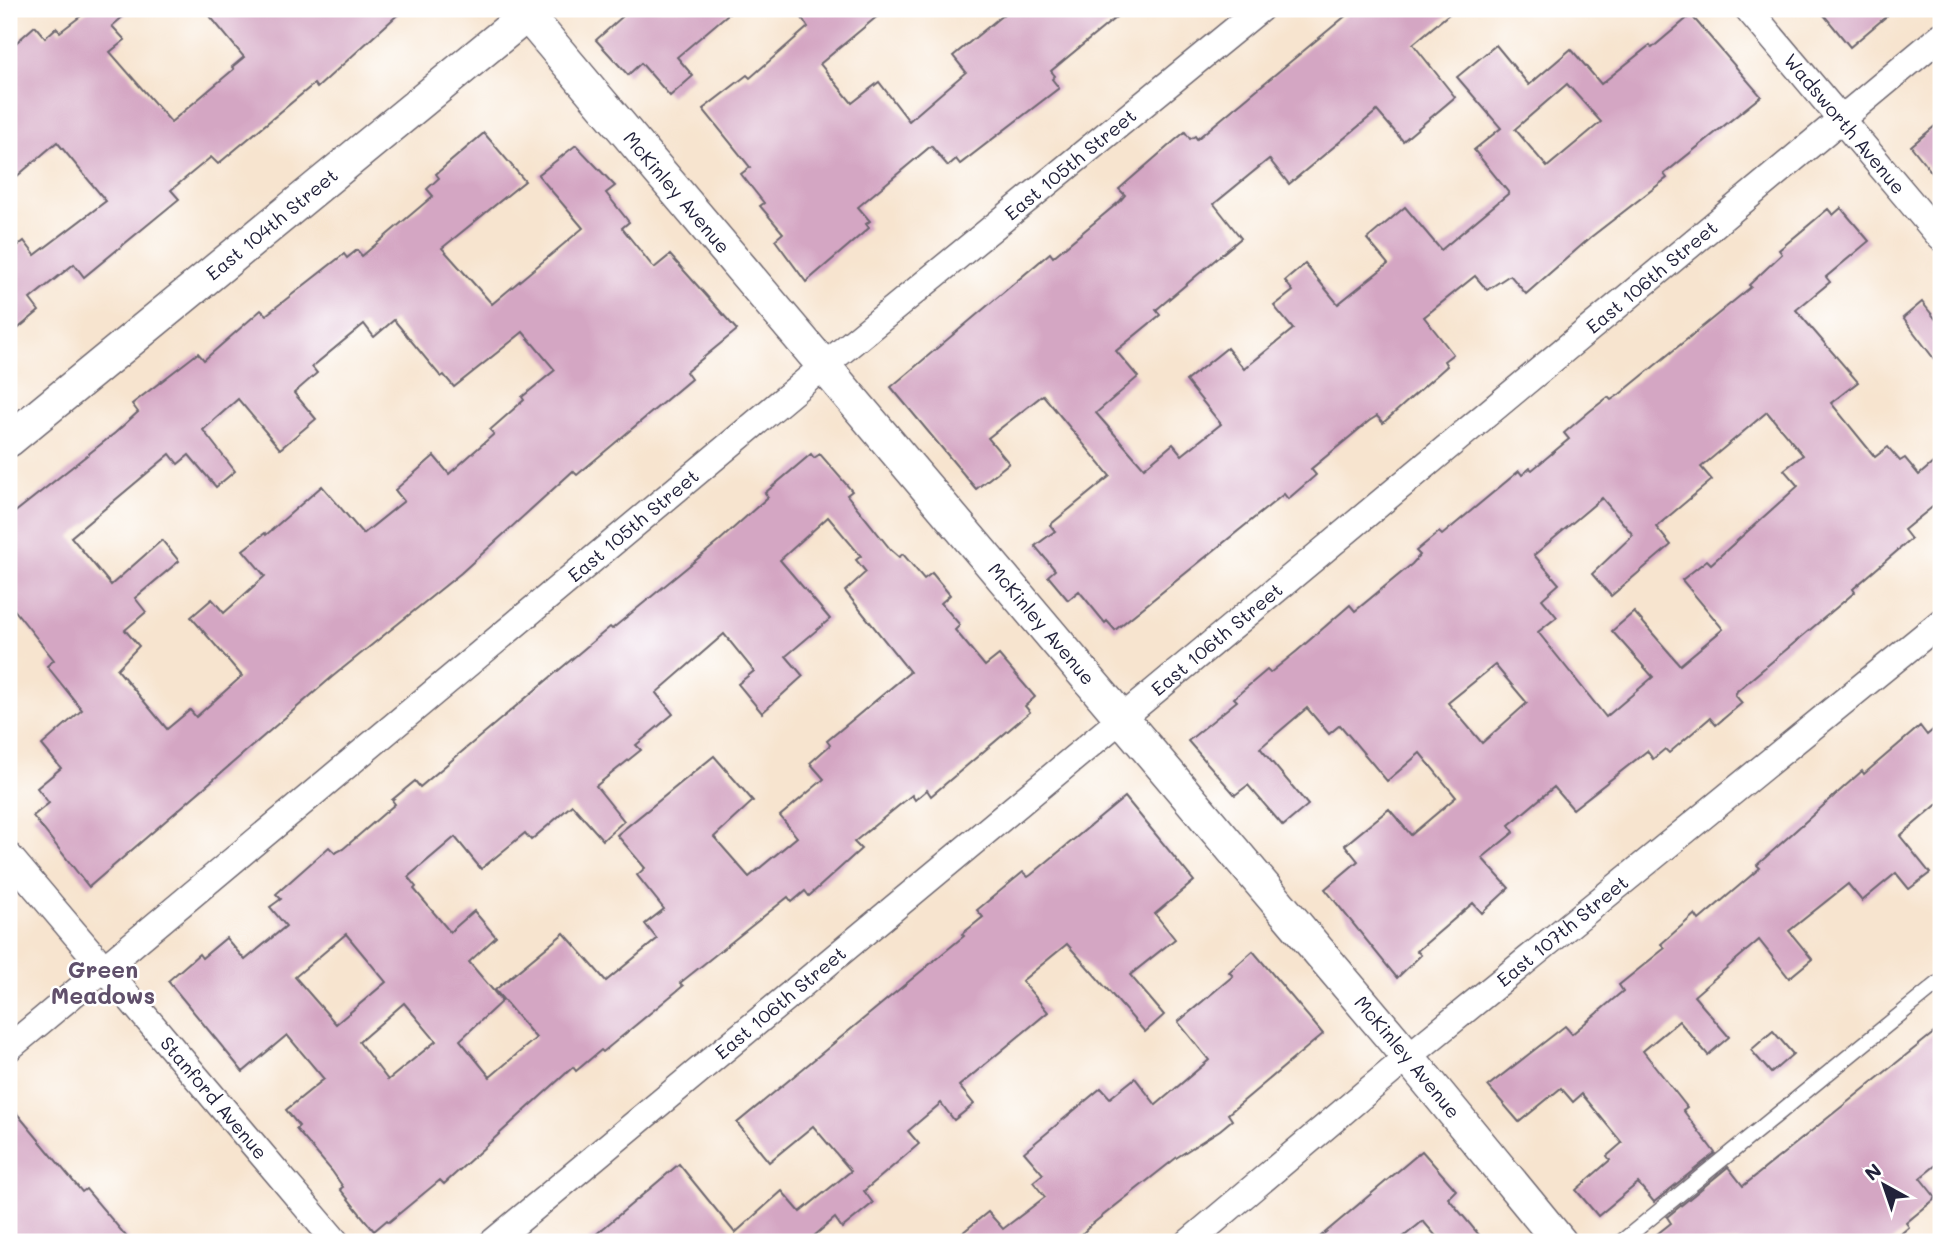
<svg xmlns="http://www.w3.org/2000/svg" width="1950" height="1251" font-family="Mali,sans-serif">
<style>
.building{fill:#d4a6c3;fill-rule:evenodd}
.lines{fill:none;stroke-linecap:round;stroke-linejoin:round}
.service-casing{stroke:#6d666f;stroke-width:17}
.minor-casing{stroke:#6d666f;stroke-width:29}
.tertiary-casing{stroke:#6d666f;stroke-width:36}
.service{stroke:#fff;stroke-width:14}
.minor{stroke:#fff;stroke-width:26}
.tertiary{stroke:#fff;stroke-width:33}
.labels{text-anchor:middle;stroke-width:5;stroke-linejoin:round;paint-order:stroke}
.street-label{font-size:19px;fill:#22223b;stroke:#fff}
.quarter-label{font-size:23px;font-weight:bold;fill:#60506b;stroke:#fff}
</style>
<rect width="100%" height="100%" fill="#fff"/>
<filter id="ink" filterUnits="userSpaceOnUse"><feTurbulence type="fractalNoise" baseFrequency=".0143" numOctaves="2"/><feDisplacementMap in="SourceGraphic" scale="14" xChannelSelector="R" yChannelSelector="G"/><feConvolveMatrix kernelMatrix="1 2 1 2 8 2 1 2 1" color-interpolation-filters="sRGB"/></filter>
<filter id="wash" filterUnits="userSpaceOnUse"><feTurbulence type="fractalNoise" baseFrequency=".00686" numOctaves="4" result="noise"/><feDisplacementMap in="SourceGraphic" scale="28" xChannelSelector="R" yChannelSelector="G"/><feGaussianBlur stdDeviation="1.57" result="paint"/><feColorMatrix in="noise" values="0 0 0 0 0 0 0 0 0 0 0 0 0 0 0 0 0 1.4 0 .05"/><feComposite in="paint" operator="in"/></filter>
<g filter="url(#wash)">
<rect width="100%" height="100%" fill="#f7e4cf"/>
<g id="blocks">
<g class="building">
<polygon points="90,9 132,9 112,26 125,40 110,52 171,122 234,69 232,67 244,57 204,9 404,9 317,88 314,84 218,164 211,157 171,190 179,199 84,277 74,264 30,299 39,311 9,336 9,253 24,241 35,255 106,201 57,142 9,183 9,49 35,26 45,38 56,28 60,32"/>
<polygon points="631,9 734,9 677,57 693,76 670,96 641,63 628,75 596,40"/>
<polygon points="796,9 886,9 820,64 852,103 879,82 909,121 966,72 953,56 1010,9 1126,9 1051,71 1055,76 1052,79 1059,88 960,164 956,159 948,166 931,146 858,207 870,221 866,224 869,228 806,282 775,240 783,233 760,206 764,203 741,174 750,167 703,109 747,75 750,78 808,27"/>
<path d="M1354,9h101l-42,35 42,53 -52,44 -26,-30 -88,73 -20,-25 -55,45 27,34 -85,72 4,5 -44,36 22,26 -42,36 48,55 29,-24 9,11 39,-31 -35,-43 41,-33 17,21 49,-40 -19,-23 19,-15 -8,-10 20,-17 33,40 50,-40 -21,-25 38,-32 36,43 68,-57 -35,-43 27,-22 -44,-51 39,-32 33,40 42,-36 30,35 49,-39 2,3 39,-33 70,81 -97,78 3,4 -76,59 -65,57 -16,-19 -23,15 -12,-14 -51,41 29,37 -9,7 3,5 -64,57 -6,-7 -8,5 -58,48 5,6 -28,24 -4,-5 -169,136 -8,-9 -2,2 -26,-32 -11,9 -20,-24 7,-6 -20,-24 20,-15 -5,-6 60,-49 -67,-81 -55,43 21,25 -33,26 -85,-102 159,-134 3,4 67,-56 5,-6 -6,-6 54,-47 12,-10 5,7 5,-3 2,3zM1567,84l34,38 -54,45 -32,-38z"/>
<polygon points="1819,9 1895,9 1850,47"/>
<polygon points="1941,121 1941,184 1911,146"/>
<path d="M484,133l41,48 -83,67 50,56 91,-76 -45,-53 38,-30 39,41 -9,7 23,29 -7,6 32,40 16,-13 67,75 -51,42 5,7 -114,96 -4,-4 -112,102 -129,104 -243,210 -56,-71 16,-13 -12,-15 24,-20 -19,-23 40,-35 -35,-44 7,-6 -45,-57v-86l106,-84 23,-21 -6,-8 66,-51 6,7 57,-50 5,5 78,-61 3,4 10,-8 5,6 71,-60 -6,-7 12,-11 -3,-4zM394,320l47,57 3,-2 10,12 69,-55 32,38 -33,27 2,3 -34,30 4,4 -45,40 -15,-18 -39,34 9,11 -41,33 -41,-48 -56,49 -1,-2 -22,17 22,26 -41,37 -12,-14 -21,18 51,59 -46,41 -6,-7 -23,19 -50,-60 22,-23 -14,-16 21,-18 -11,-14 44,-37 -17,-21 -51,45 -40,-48 99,-83 8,10 11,-9 27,32 19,-16 -32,-41 35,-31 42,50 36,-30 -22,-26 23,-20 -5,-6 52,-43 10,13z"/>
<path d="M1841,208l28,33 -43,36 4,5 -34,28 62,72 -27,21 44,54 13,-10 12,14 5,-3 14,17 22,-19v44l-37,30 7,9 -58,50 2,3 -118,99 -2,4 7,8 -26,22 -6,-7 -41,35 -4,-4 -12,10 -6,-8 -74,58 -19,-22 -45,38 5,7 -32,26 27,30 -27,25 -9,-10 -56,48 4,4 -24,23 -72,-89 33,-28 -13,-16 44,-36 22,26 45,-38 -36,-44 -33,28 -47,-56 -11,9 -22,-26 -47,40 48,57 -25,21 -35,-41 -13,10 -47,-54 49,-40 -3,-3 33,-28 3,3 27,-22 53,-46 5,6 57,-47 8,-9 -4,-4 23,-19 3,3 77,-64 3,4 8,-7 2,2 37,-31 -5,-6 26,-22 18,-14 3,3 9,-6 131,-107 -2,-2 33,-31 -3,-4 49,-41 5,6zM1767,412l36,43 -19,15 14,16 -87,78 -4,-4 -25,20 41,49 -43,36 -46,-53 -22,19 41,46 -47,40 -68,-85 19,-15 -15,-18 17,-15 -25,-29 68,-57 31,37 -41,39 19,22 60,-51 -15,-18 56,-47 -11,-13zM1495,665l32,38 -45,40 -34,-40z"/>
<polygon points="1922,302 1941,326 1941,368 1903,318"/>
<path d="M811,454l3,4 6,-4 32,37 -5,4 44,55 8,7 4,-3 21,25 8,-6 18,22 -9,8 19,22 -5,5 30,36 14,-11 36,42 -10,9 5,6 -99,84 -4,-6 -12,10 -3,-5 -58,47 7,7 -52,47 -4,-5 -13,11 -4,-5 -108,86 3,3 -80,66 -2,-2 -25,21 -3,-4 -129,117 -4,-4 -51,42 -2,-2 -13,11 -34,-42 3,-2 -11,-16 -36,-42 3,-3 -13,-16 38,-31 -37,-44 -44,37 -75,-91 31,-27 3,4 24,-20 19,22 41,-34 -16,-19 11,-8 -5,-5 53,-47 6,6 8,-4 52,-45 -3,-4 23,-19 5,6 190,-160 2,2 106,-87 50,-45 -3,-4zM828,517l33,39 -5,4 10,12 -21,19 65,81 -83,69 3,4 -20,18 14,16 -44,37 17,21 -48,40 -35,-40 39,-36 -39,-45 -97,79 28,33 -8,7 27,34 -19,15 12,15 -51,42 -42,-48 -69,57 41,48 -46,39 -30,-37 42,-39 -33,-39 27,-25 -22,-26 -24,21 -36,-43 2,-2 -8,-10 47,-40 26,32 44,-36 6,7 41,-35 31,35 21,-19 -28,-35 45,-36 -5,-5 37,-31 -17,-21 68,-59 30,37 -16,13 24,29 41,-37 -17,-20 44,-37 -50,-59zM346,934l40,48 -50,42 -41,-47zM404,1003l32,38 -48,39 -29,-38z"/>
<polygon points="1941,723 1941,801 1900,836 1930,873 1909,889 1896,873 1862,901 1848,884 1789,931 1812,959 1789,978 1759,940 1694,996 1729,1037 1708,1055 1679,1021 1643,1051 1687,1107 1683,1110 1715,1153 1654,1202 1638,1183 1598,1216 1576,1190 1610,1160 1607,1156 1622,1143 1582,1094 1573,1102 1561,1088 1519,1122 1488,1086 1565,1026 1572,1034 1623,991 1619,985 1665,948 1661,944 1695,914 1699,920 1760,868 1757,865 1862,771 1864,774 1920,726 1927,735"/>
<polygon points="1125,797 1194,881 1155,914 1175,939 1130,975 1164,1015 1145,1032 1067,944 1022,981 1048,1012 959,1086 974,1104 954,1120 941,1103 908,1131 919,1144 864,1191 873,1203 842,1228 835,1218 807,1242 587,1242 679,1164 735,1233 782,1191 800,1212 851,1171 813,1126 769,1162 737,1123 964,936 962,934 983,917 977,910 1023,872 1028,877 1031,875"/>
<polygon points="1253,951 1323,1034 1228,1114 1232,1120 1220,1130 1176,1158 1091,1225 1074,1242 951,1242 988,1212 1003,1229 1045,1197 1033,1182 1043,1174 1024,1152 1101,1088 1110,1098 1135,1078 1156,1105 1209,1060 1178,1022 1233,976 1229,972"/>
<polygon points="1941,1027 1941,1161 1920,1178 1936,1198 1906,1223 1909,1227 1891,1242 1647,1242 1671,1223 1667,1217 1728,1167 1743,1186"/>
<polygon points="1773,1031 1793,1054 1771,1073 1751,1050"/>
<polygon points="9,1104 82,1192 86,1189 131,1242 9,1242"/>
<polygon points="1422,1151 1456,1190 1448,1198 1485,1242 1441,1242 1423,1221 1397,1242 1314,1242"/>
</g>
</g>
</g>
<g filter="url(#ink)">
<use href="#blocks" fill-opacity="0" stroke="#6d666f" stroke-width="2"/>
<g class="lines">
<defs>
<polyline id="service" points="1621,1242 1941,981"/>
<g id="minor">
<path id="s1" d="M1748,9l193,229"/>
<path id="s2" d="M9,856l327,386"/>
<path id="s3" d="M9,1048l816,-683 435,-356"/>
<path id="s4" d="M493,1242l1448,-1206"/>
<path id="s5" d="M1189,1242l219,-185 533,-435"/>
</g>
<g id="tertiary">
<path id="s6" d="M522,9l886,1048 152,185"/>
<path id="s7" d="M9,440l525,-431"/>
</g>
</defs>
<use href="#service" class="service-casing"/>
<use href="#minor" class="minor-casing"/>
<use href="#tertiary" class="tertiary-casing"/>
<use href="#service" class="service"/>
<use href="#minor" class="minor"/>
<use href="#tertiary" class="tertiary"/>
</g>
</g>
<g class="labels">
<g class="street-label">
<text dy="7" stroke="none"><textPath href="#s1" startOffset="150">Wadsworth Avenue</textPath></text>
<text dy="7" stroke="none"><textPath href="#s3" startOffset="1381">East 105th Street</textPath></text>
<text dy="7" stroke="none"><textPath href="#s6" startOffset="240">McKinley Avenue</textPath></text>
<text dy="7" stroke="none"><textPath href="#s7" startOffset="340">East 104th Street</textPath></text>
<text dy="7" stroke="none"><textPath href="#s4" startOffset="1508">East 106th Street</textPath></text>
<text dy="7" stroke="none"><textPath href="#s3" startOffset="814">East 105th Street</textPath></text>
<text dy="7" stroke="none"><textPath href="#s6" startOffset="805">McKinley Avenue</textPath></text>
<text dy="7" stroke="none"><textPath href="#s4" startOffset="942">East 106th Street</textPath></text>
<text dy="7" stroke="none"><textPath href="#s5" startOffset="486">East 107th Street</textPath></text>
<text dy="7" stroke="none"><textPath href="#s4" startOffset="374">East 106th Street</textPath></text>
<text dy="7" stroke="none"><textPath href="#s6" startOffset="1372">McKinley Avenue</textPath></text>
<text dy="7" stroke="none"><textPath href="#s2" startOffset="317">Stanford Avenue</textPath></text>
</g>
<g class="quarter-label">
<text x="103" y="978">Green<tspan x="103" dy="26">Meadows</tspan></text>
</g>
</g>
<rect width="1950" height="1251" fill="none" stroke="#fff" stroke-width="35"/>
<g transform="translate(1884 1185) rotate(320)" stroke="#ffffff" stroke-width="5" paint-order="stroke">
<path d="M0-5L12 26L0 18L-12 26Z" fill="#22223b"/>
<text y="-10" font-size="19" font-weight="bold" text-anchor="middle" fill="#22223b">N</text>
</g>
</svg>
